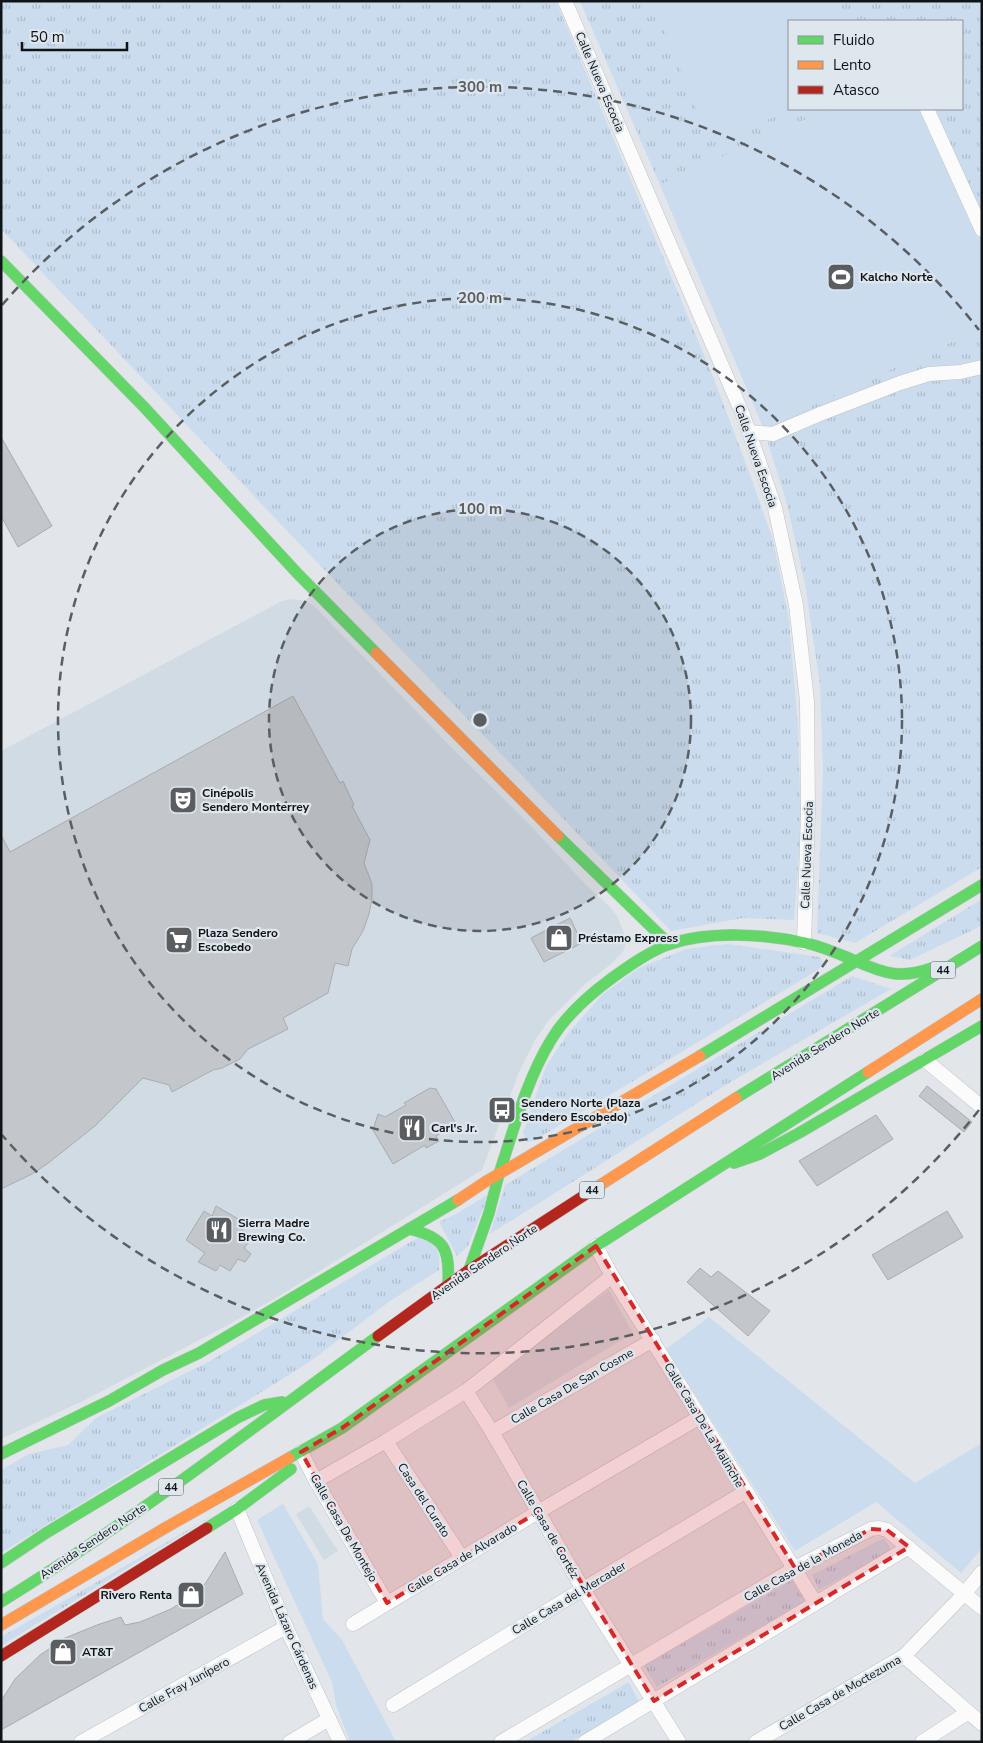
<svg xmlns="http://www.w3.org/2000/svg" width="983" height="1743" font-family="'Nunito Sans',sans-serif">
<style>
.built{fill:#d1dbe3}
.grass{fill:url(#grass-tufts)}
.park{fill:#cbdcee}
.building{fill:#c3c6ca;stroke:#a9acaf}
.lines{fill:none;stroke-linecap:round;stroke-linejoin:round}
.street-casing{stroke:#bec2c4;stroke-width:15}
.fast-casing{stroke:#bec2c4;stroke-width:12}
.slow-casing{stroke:#bec2c4;stroke-width:12}
.jam-casing{stroke:#bec2c4;stroke-width:12}
.street{stroke:#fbfbfc;stroke-width:14}
.fast{stroke:#63d668;stroke-width:11}
.slow{stroke:#ff974d;stroke-width:11}
.jam{stroke:#b3261e;stroke-width:11}
.marked{fill:#d62828;fill-opacity:0.2;stroke:#d62828;stroke-width:4;stroke-dasharray:10 6;stroke-linejoin:round}
.ring{fill:none;stroke:#5a5e60;stroke-width:2.5;stroke-dasharray:9 6}
.labels{text-anchor:middle;stroke-width:4.5;stroke-linejoin:round;paint-order:stroke}
.shield{fill:#dee6ee;stroke:#4e5357;stroke-width:1}
.shield-label{font-size:11px;font-weight:bold;fill:#111416}
.street-label{font-size:12px;fill:#111416;stroke:#dee6ee}
.poi-label{font-size:12px;font-weight:bold;fill:#111416;stroke:#dee6ee;text-anchor:start}
.centre{fill:#5a5e60;stroke:#dee6ee;stroke-width:2.5}
.ring-label{font-size:15px;text-anchor:middle;font-weight:bold;fill:#5a5e60;stroke:#dee6ee;stroke-width:4.5;stroke-linejoin:round;paint-order:stroke}
</style>
<defs>
<pattern id="grass-tufts" width="24" height="20" patternUnits="userSpaceOnUse" patternTransform="scale(1.25)"><rect width="24" height="20" fill="#cbdcee"/><path d="M3 7l-1-3M5 7V3M7 7l1-3M15 17l-1-3M17 17v-4M19 17l1-3" fill="none" stroke="#adbccb"/></pattern>
</defs>
<rect width="100%" height="100%" fill="#e2e6ea"/>
<g class="built">
<polygon points="290,599 306,601 314,606 449,745 525,820 587,886 611,908 618,918 625,935 626,943 623,952 610,965 585,984 549,1020 535,1040 519,1072 482,1170 276,1298 224,1327 85,1400 1,1439 1,751 280,602"/>
<polygon points="609,1290 633,1333 509,1408 491,1376"/>
<polygon points="309,1506 338,1551 324,1560 296,1514"/>
</g>
<g class="grass">
<polygon points="1,1 556,1 714,379 749,472 773,540 789,620 798,726 801,831 794,920 743,918 671,931 290,534 1,229"/>
<polygon points="580,1 982,1 982,244 922,109 962,109 962,21 789,21 789,109 829,109 660,185"/>
<polygon points="982,328 982,867 855,943 817,933 823,770 820,685 805,584 787,504 763,427"/>
<polygon points="982,899 981,926 910,960 889,956"/>
<polygon points="728,944 819,957 824,963 818,970 535,1140 527,1142 523,1133 546,1066 569,1032 603,994 639,968 686,949"/>
<polygon points="852,976 891,989 729,1083 490,1234 505,1185"/>
<polygon points="489,1194 468,1246 457,1256 439,1222 456,1214"/>
<path d="M419,1237c18,8 22,13 20,33l-49,31 -82,62 -307,190v-83l28,-16 39,-9 28,-27 114,-57z"/>
<polygon points="219,1512 1,1646 1,1637"/>
<polygon points="884,1538 891,1550 819,1590 812,1575"/>
<polygon points="792,1580 805,1601 657,1687 644,1666"/>
<polygon points="629,1682 639,1702 571,1742 525,1742"/>
</g>
<g class="park">
<polygon points="653,1 820,1 838,21 789,21 789,109 793,109 714,142 709,139 706,133"/>
<polygon points="829,109 921,109 982,244 982,328 763,427 660,185"/>
<polygon points="709,1317 915,1483 982,1443 982,1548 961,1573 876,1502 795,1551 666,1349"/>
<polygon points="283,1504 318,1564 323,1619 342,1640 396,1742 350,1742 336,1705 332,1682 257,1520"/>
</g>
<g class="building">
<polygon points="1,437 52,526 18,547 1,516"/>
<polygon points="293,696 340,783 343,781 354,805 352,806 370,840 364,863 372,884 372,899 369,914 363,931 352,949 348,966 335,963 328,993 283,1018 288,1029 248,1049 240,1059 222,1068 213,1070 172,1092 169,1085 143,1078 95,1126 47,1164 32,1174 1,1189 1,835 10,852"/>
<polygon points="570,918 582,943 544,962 531,938"/>
<polygon points="927,1086 972,1122 964,1132 919,1096"/>
<polygon points="430,1088 436,1089 456,1124 436,1136 439,1141 426,1148 425,1145 393,1164 373,1130 378,1114 385,1117 406,1105 404,1103"/>
<polygon points="876,1115 893,1139 817,1186 799,1161"/>
<polygon points="216,1206 245,1223 241,1229 253,1237 244,1248 251,1254 245,1262 238,1259 230,1271 220,1265 216,1271 198,1262 205,1253 186,1240 204,1211 212,1216"/>
<polygon points="947,1211 963,1237 888,1280 872,1255"/>
<polygon points="700,1268 711,1277 718,1271 770,1311 748,1336 687,1282"/>
<polygon points="225,1552 243,1594 1,1730 1,1701 15,1679 40,1655 65,1638 97,1625 121,1617 125,1625 140,1622 171,1609 188,1598 205,1584"/>
</g>
<g class="lines">
<defs>
<g id="street">
<polyline points="565,1 743,415 775,508 796,605 807,701 808,812 804,943"/>
<polyline points="927,109 982,230"/>
<polyline points="749,432 773,434 820,414 900,383 929,374 960,372 982,367"/>
<polyline points="925,1060 982,1107"/>
<polyline points="596,1246 612,1276 815,1602"/>
<polyline points="466,1391 492,1432 583,1589 679,1742"/>
<polyline points="492,1432 653,1340"/>
<polyline points="386,1441 462,1558"/>
<polyline points="301,1452 316,1481 387,1603"/>
<polyline points="316,1481 386,1441 466,1391 612,1276"/>
<polyline points="237,1509 286,1627 340,1742"/>
<polyline points="353,1624 538,1512 700,1417"/>
<polyline points="904,1656 982,1724"/>
<polyline points="393,1705 583,1589 745,1492"/>
<polyline points="81,1742 286,1627"/>
<polyline points="290,1742 329,1719"/>
<polyline points="501,1742 795,1568 871,1529 879,1528 887,1530 982,1608"/>
<polyline points="585,1742 909,1547"/>
<polyline points="756,1742 904,1656 965,1593 982,1572"/>
<polyline points="922,1742 967,1713"/>
</g>
<g id="fast">
<polyline points="1,261 144,407 298,574 376,653"/>
<polyline points="558,836 669,944"/>
<path d="M856,961c29,13 45,18 76,7"/>
<polyline points="700,1056 982,885"/>
<polyline points="736,1098 982,946"/>
<polyline points="734,1163 760,1154 799,1133 982,1026"/>
<path d="M499,1174c15,-45 27,-93 52,-134 15,-25 38,-45 61,-62 17,-12 35,-25 55,-33 42,-15 100,-11 143,-1 16,4 31,11 46,17"/>
<path d="M409,1229c36,8 41,20 39,56"/>
<polyline points="469,1270 489,1213 499,1174"/>
<polyline points="1,1454 109,1401 163,1370 199,1353 458,1200"/>
<polyline points="289,1458 342,1428 596,1246 868,1072"/>
<polyline points="207,1528 237,1509 291,1469"/>
<polyline points="1,1563 46,1533 237,1418 264,1405 282,1402"/>
<path d="M1,1602c131,-81 253,-175 377,-266"/>
</g>
<g id="slow">
<polyline points="376,653 558,836"/>
<polyline points="868,1072 982,999"/>
<polyline points="594,1189 736,1098"/>
<polyline points="458,1200 485,1182 700,1056"/>
<polyline points="1,1625 165,1528 289,1458"/>
</g>
<g id="jam">
<polyline points="378,1336 469,1270 594,1189"/>
<polyline points="1,1656 207,1528"/>
</g>
</defs>
<use href="#street" class="street-casing"/>
<use href="#fast" class="fast-casing"/>
<use href="#slow" class="slow-casing"/>
<use href="#jam" class="jam-casing"/>
<use href="#street" class="street"/>
<use href="#fast" class="fast"/>
<use href="#slow" class="slow"/>
<use href="#jam" class="jam"/>
</g>
<path class="marked" d="M596,1246l199,322 76,-39 16,1 22,17 -255,154 -116,-189 -151,91 -86,-151 41,-24z"/>
<circle cx="480" cy="720" r="211" fill="#5a5e60" fill-opacity=".12"/>
<g class="ring">
<circle cx="480" cy="720" r="211"/>
<circle cx="480" cy="720" r="422"/>
<path d="M979 1110A633 633 0 0 1 2 1135M2 305A633 633 0 0 1 979 330"/>
</g>
<defs>
<symbol id="stadium-square" viewBox="-11 -11 22 22"><rect x="-9" y="-9" width="18" height="18" rx="4" fill="#5a5e60" stroke="#dee6ee"/><path d="M0-5a6.5 5 0 1 0 0 10a6.5 5 0 1 0 0-10ZM-3.5-1.8h7v3.6h-7Z" fill="#fff"/></symbol>
<symbol id="theatre-square" viewBox="-11 -11 22 22"><rect x="-9" y="-9" width="18" height="18" rx="4" fill="#5a5e60" stroke="#dee6ee"/><path d="M-5-5.5Q0-4 5-5.5V0Q5 5 0 6Q-5 5-5 0ZM-3.3-2.5H-1v1.5H-3.3ZM1-2.5H3.3v1.5H1ZM-2.8 1Q0 5.5 2.8 1Z" fill="#fff"/></symbol>
<symbol id="shop-square" viewBox="-11 -11 22 22"><rect x="-9" y="-9" width="18" height="18" rx="4" fill="#5a5e60" stroke="#dee6ee"/><path d="M-5-2.5h2.3a2.7 3.5 0 0 1 5.4 0H5L5.5 6h-11ZM-1.5-2.5h3a1.5 2.3 0 0 0-3 0Z" fill="#fff"/></symbol>
<symbol id="supermarket-square" viewBox="-11 -11 22 22"><rect x="-9" y="-9" width="18" height="18" rx="4" fill="#5a5e60" stroke="#dee6ee"/><path d="M-6-5.5h2.5l.6 2H6L4.5 2H-2.5L-4.4-4H-6ZM-1.5 3.2a1.3 1.3 0 1 0 .1 0ZM3 3.2a1.3 1.3 0 1 0 .1 0Z" fill="#fff"/></symbol>
<symbol id="bus-square" viewBox="-11 -11 22 22"><rect x="-9" y="-9" width="18" height="18" rx="4" fill="#5a5e60" stroke="#dee6ee"/><path d="M-5-6H5V4H4V6H2V4H-2V6H-4V4H-5ZM-3.5-4V0h7V-4ZM-3.5 1.2v1.5H-2V1.2ZM2 1.2v1.5H3.5V1.2Z" fill="#fff"/></symbol>
<symbol id="restaurant-square" viewBox="-11 -11 22 22"><rect x="-9" y="-9" width="18" height="18" rx="4" fill="#5a5e60" stroke="#dee6ee"/><path d="M-5-6h1v4h1v-4h1v4h1v-4h1v5L-1.5 .5V6h-2V.5L-5-1ZM5-6V6H3V1.5H1.5Q1.5-4 5-6Z" fill="#fff"/></symbol>
</defs>
<g fill-rule="evenodd">
<use href="#stadium-square" x="825" y="261" width="32" height="32"/>
<use href="#theatre-square" x="167" y="784" width="32" height="32"/>
<use href="#shop-square" x="543" y="922" width="32" height="32"/>
<use href="#supermarket-square" x="163" y="924" width="32" height="32"/>
<use href="#bus-square" x="486" y="1094" width="32" height="32"/>
<use href="#restaurant-square" x="396" y="1112" width="32" height="32"/>
<use href="#restaurant-square" x="203" y="1214" width="32" height="32"/>
<use href="#shop-square" x="175" y="1579" width="32" height="32"/>
<use href="#shop-square" x="47" y="1636" width="32" height="32"/>
</g>
<g class="labels">
<g class="shield">
<rect x="930.5" y="961.5" width="25" height="17" rx="4"/>
<rect x="579.5" y="1181.5" width="25" height="17" rx="4"/>
<rect x="158.5" y="1478.5" width="25" height="17" rx="4"/>
</g>
<g class="shield-label">
<text x="943" y="974">44</text>
<text x="592" y="1194">44</text>
<text x="171" y="1491">44</text>
</g>
<g class="street-label">
<text transform="translate(600 82) rotate(67)" y="4">Calle Nueva Escocia</text>
<text transform="translate(756 456) rotate(71)" y="4">Calle Nueva Escocia</text>
<text transform="translate(807 855) rotate(-88)" y="4">Calle Nueva Escocia</text>
<text transform="translate(825 1044) rotate(-32)" y="4">Avenida Sendero Norte</text>
<text transform="translate(484 1262) rotate(-34)" y="4">Avenida Sendero Norte</text>
<text transform="translate(572 1386) rotate(-30)" y="4">Calle Casa De San Cosme</text>
<text transform="translate(704 1425) rotate(59)" y="4">Calle Casa De La Malinche</text>
<text transform="translate(424 1500) rotate(57)" y="4">Casa del Curato</text>
<text transform="translate(344 1528) rotate(60)" y="4">Calle Casa De Montejo</text>
<text transform="translate(548 1529) rotate(60)" y="4">Calle Casa de Cortéz</text>
<text transform="translate(93 1541) rotate(-34)" y="4">Avenida Sendero Norte</text>
<text transform="translate(462 1558) rotate(-31)" y="4">Calle Casa de Alvarado</text>
<text transform="translate(803 1566) rotate(-29)" y="4">Calle Casa de la Moneda</text>
<text transform="translate(569 1598) rotate(-31)" y="4">Calle Casa del Mercader</text>
<text transform="translate(287 1626) rotate(66)" y="4">Avenida Lázaro Cárdenas</text>
<text transform="translate(184 1685) rotate(-29)" y="4">Calle Fray Junípero</text>
<text transform="translate(840 1693) rotate(-30)" y="4">Calle Casa de Moctezuma</text>
</g>
<g class="poi-label">
<text x="860" y="281">Kalcho Norte</text>
<text x="202" y="797">Cinépolis<tspan x="202" dy="14">Sendero Monterrey</tspan></text>
<text x="198" y="937">Plaza Sendero<tspan x="198" dy="14">Escobedo</tspan></text>
<text x="578" y="942">Préstamo Express</text>
<text x="521" y="1107">Sendero Norte (Plaza<tspan x="521" dy="14">Sendero Escobedo)</tspan></text>
<text x="431" y="1132">Carl's Jr.</text>
<text x="238" y="1227">Sierra Madre<tspan x="238" dy="14">Brewing Co.</tspan></text>
<text x="172" y="1599" text-anchor="end">Rivero Renta</text>
<text x="82" y="1656">AT&amp;T</text>
</g>
</g>
<circle cx="480" cy="720" r="8" class="centre"/>
<g class="ring-label">
<text x="480" y="92">300 m</text>
<text x="480" y="303">200 m</text>
<text x="480" y="514">100 m</text>
</g>
<rect width="983" height="1743" fill="none" stroke="#111416" stroke-width="5"/>
<rect x="788" y="20" width="175" height="90" fill="#dee6ee" stroke="#8c9298"/>
<rect x="798" y="36" width="25" height="8" fill="#63d668" stroke="#8c9298"/>
<text x="833" y="45" font-size="15" fill="#111416">Fluido</text>
<rect x="798" y="61" width="25" height="8" fill="#ff974d" stroke="#8c9298"/>
<text x="833" y="70" font-size="15" fill="#111416">Lento</text>
<rect x="798" y="86" width="25" height="8" fill="#b3261e" stroke="#8c9298"/>
<text x="833" y="95" font-size="15" fill="#111416">Atasco</text>
<path d="M22 42v8h105v-8" fill="none" stroke="#111416" stroke-width="2.5"/>
<text x="30" y="42" font-size="15" fill="#111416" stroke="#dee6ee" stroke-width="4" paint-order="stroke">50 m</text>
</svg>
